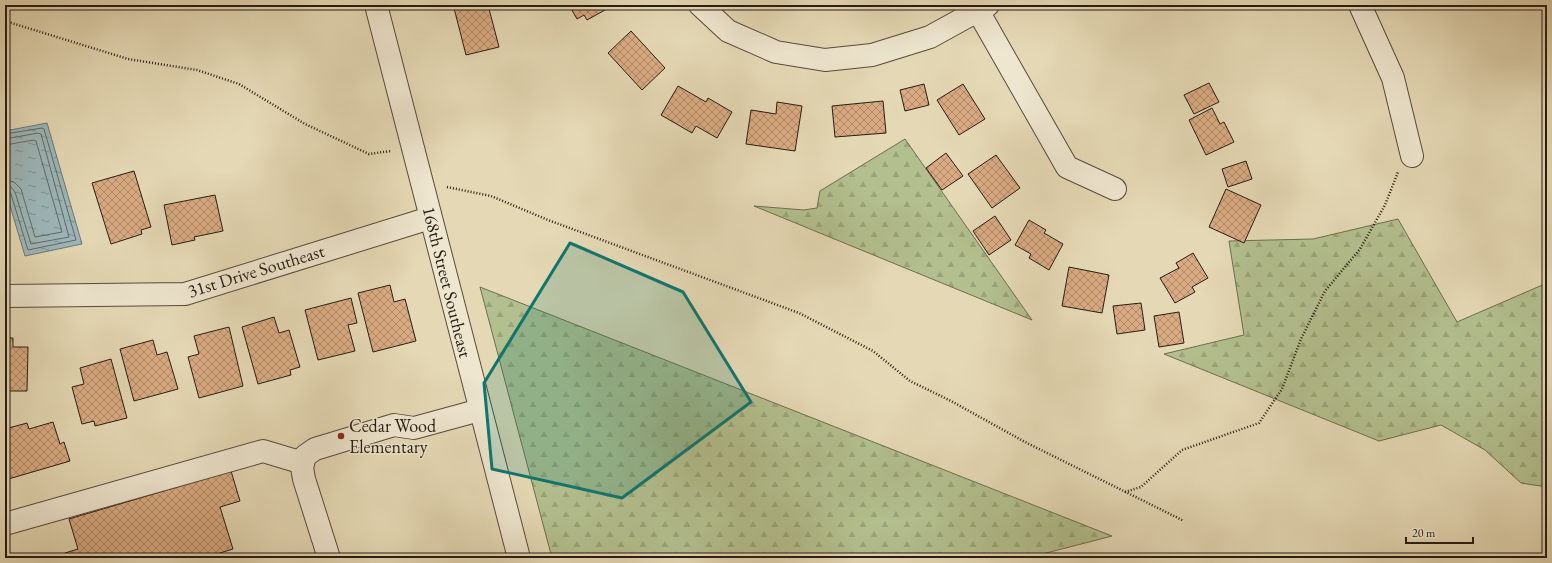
<svg xmlns="http://www.w3.org/2000/svg" width="1552" height="563" font-family="'EB Garamond',serif">
<style>
.forest{fill:url(#forest-firs);stroke:#6d6e51}
.water{fill:url(#water-ripples);stroke:#6e7978}
.lines{fill:none;stroke-linecap:round;stroke-linejoin:round}
.shore{stroke:#626a67;stroke-width:1}
.building{fill:url(#building-cross-hatch);stroke:#271c14}
.minor-casing{stroke:#564b3c;stroke-width:24}
.path{stroke:#271c14;stroke-width:2.5;stroke-dasharray:1 2;stroke-linecap:butt}
.minor{stroke:#eee6cf;stroke-width:22}
.marked{fill:#0f766e;fill-opacity:0.2;stroke:#0f766e;stroke-width:3;stroke-linejoin:round}
.poi-dot{fill:#8f2418;stroke:#eee6cf;stroke-width:1.5}
.labels{text-anchor:middle;stroke-width:3;stroke-linejoin:round;paint-order:stroke}
.street-label{font-size:18px;fill:#271c14;stroke:#eee6cf}
.poi-label{font-size:18px;fill:#271c14;stroke:#eee6cf;text-anchor:start}
</style>
<defs>
<pattern id="forest-firs" width="22" height="20" patternUnits="userSpaceOnUse"><rect width="22" height="20" fill="#b3bf8e"/><path d="M5 1l3.5 6h-7zM16 11l3.5 6h-7z" fill="#9aa47a"/></pattern>
<pattern id="water-ripples" width="26" height="14" patternUnits="userSpaceOnUse"><rect width="26" height="14" fill="#9db7ba"/><path d="M2 4q2-2 4 0t4 0M15 11q2-2 4 0t4 0" fill="none" stroke="#809496"/></pattern>
<pattern id="building-cross-hatch" width="8" height="8" patternUnits="userSpaceOnUse"><rect width="8" height="8" fill="#daab82"/><path d="M0 0l8 8M0 8l8-8" fill="none" stroke="#b18a69"/></pattern>
</defs>
<rect width="100%" height="100%" fill="#e5d9b5"/>
<filter id="stains"><feTurbulence type="fractalNoise" baseFrequency=".005" numOctaves="4"/><feColorMatrix values="0 0 0 0 .2 0 0 0 0 .09 0 0 0 0 .02 0 0 0 .5 -.17"/></filter>
<radialGradient id="worn" r=".72"><stop offset=".6" stop-color="#630" stop-opacity="0"/><stop offset="1" stop-color="#630" stop-opacity=".3"/></radialGradient>
<g class="forest">
<polygon points="905,139 1032,320 754,206 804,210 817,208 820,191"/>
<polygon points="1398,219 1457,322 1547,283 1547,487 1521,483 1485,450 1441,425 1379,441 1164,354 1244,335 1229,241 1313,239"/>
<polygon points="480,287 1112,536 1027,558 552,558"/>
</g>
<polygon class="water" points="47,123 82,244 25,256 5,189 5,131"/>
<g class="lines">
<g class="shore">
<polyline points="5,134 42,128 44,129 76,240 28,250 11,194 9,191 5,191"/>
<polyline points="5,139 38,133 41,134 69,237 31,244 15,192 11,187 5,186"/>
<polyline points="5,145 34,140 36,141 62,232 35,237 21,189 14,182 5,180"/>
</g>
</g>
<g class="building">
<polygon points="467,5 488,5 499,47 466,55 454,8"/>
<polygon points="569,5 614,5 587,20 584,15 577,19"/>
<polygon points="631,31 665,68 642,90 608,53"/>
<polygon points="1209,83 1219,102 1194,114 1184,95"/>
<polygon points="924,84 929,105 905,111 900,90"/>
<polygon points="963,84 985,119 959,135 937,100"/>
<polygon points="678,86 706,102 708,98 732,112 717,138 696,126 692,133 661,115"/>
<polygon points="883,101 886,133 835,137 832,106"/>
<polygon points="777,102 802,106 795,151 746,144 751,110 776,114"/>
<polygon points="1212,108 1220,124 1224,122 1234,142 1206,155 1189,120"/>
<polygon points="946,153 963,176 942,190 926,168"/>
<polygon points="996,155 1020,188 992,208 968,174"/>
<polygon points="1246,161 1252,179 1228,187 1222,169"/>
<polygon points="134,171 151,227 141,230 142,234 111,244 92,183"/>
<polygon points="1226,189 1261,205 1244,243 1209,227"/>
<polygon points="215,195 223,231 194,237 195,240 172,245 164,205"/>
<polygon points="995,216 1011,240 989,255 973,231"/>
<polygon points="1029,220 1046,230 1044,233 1063,244 1049,270 1029,258 1031,254 1015,245"/>
<polygon points="1193,253 1208,278 1192,287 1195,292 1175,303 1160,278 1179,268 1176,263"/>
<polygon points="1069,267 1109,275 1102,313 1062,306"/>
<polygon points="390,285 394,302 405,299 416,341 373,352 358,293"/>
<polygon points="351,298 357,323 348,325 355,351 318,360 305,310"/>
<polygon points="1141,303 1145,330 1117,334 1113,306"/>
<polygon points="1179,312 1184,343 1159,347 1154,316"/>
<polygon points="274,317 279,333 289,330 300,367 290,370 291,375 258,384 242,327"/>
<polygon points="229,327 243,386 199,398 188,357 199,354 194,336"/>
<polygon points="5,338 13,338 13,347 28,347 27,391 5,391"/>
<polygon points="153,340 157,355 167,352 178,389 134,401 120,349"/>
<polygon points="111,359 127,418 95,426 94,421 82,424 72,387 84,384 80,368"/>
<polygon points="53,422 60,444 64,442 70,461 5,480 5,429 27,423 29,429"/>
<polygon points="231,471 240,501 220,507 233,549 207,557 208,558 66,558 65,553 78,549 69,519"/>
</g>
<g class="lines">
<defs>
<g id="minor">
<polyline points="376,5 519,558"/>
<polyline points="700,5 728,31 776,52 825,60 872,55 930,37 988,5"/>
<polyline points="1360,5 1393,78 1412,156"/>
<polyline points="978,11 1067,167 1115,189"/>
<polyline points="5,296 185,294 430,218"/>
<polyline points="5,524 263,451 303,463"/>
<polyline points="329,558 304,479 302,467 305,456 315,449 394,425 414,428 480,410"/>
</g>
</defs>
<use href="#minor" class="minor-casing"/>
<g class="path">
<polyline points="5,21 128,59 197,70 239,84 305,124 369,154 391,151"/>
<polyline points="447,187 491,196 548,220 799,313 873,351 910,381 951,401 1025,442 1184,521"/>
<polyline points="1125,492 1141,487 1182,450 1259,423 1282,389 1301,339 1325,291 1360,249 1385,205 1398,172"/>
</g>
<use href="#minor" class="minor"/>
</g>
<path class="marked" d="M570,243l113,49 68,110 -129,96 -130,-29 -8,-86z"/>
<circle class="poi-dot" cx="341" cy="436" r="4"/>
<g class="labels">
<g class="street-label">
<text transform="translate(256 271) rotate(-17)" y="6">31st Drive Southeast</text>
<text transform="translate(447 282) rotate(76)" y="6">168th Street Southeast</text>
</g>
<g class="poi-label">
<text x="349" y="432">Cedar Wood<tspan x="349" dy="21">Elementary</tspan></text>
</g>
</g>
<rect width="1552" height="563" fill="none" stroke="#e5d9b5" stroke-width="20"/>
<rect x="6" y="6" width="1540" height="551" fill="none" stroke="#271c14" stroke-width="2"/>
<rect x="10" y="10" width="1532" height="543" fill="none" stroke="#271c14"/>
<path d="M1406 537v6h67v-6" fill="none" stroke="#271c14" stroke-width="2"/>
<text x="1412" y="537" font-size="12" fill="#271c14" stroke="#eee6cf" stroke-width="3" paint-order="stroke">20 m</text>
<rect width="100%" height="100%" filter="url(#stains)"/>
<rect width="100%" height="100%" fill="url(#worn)"/>
</svg>
